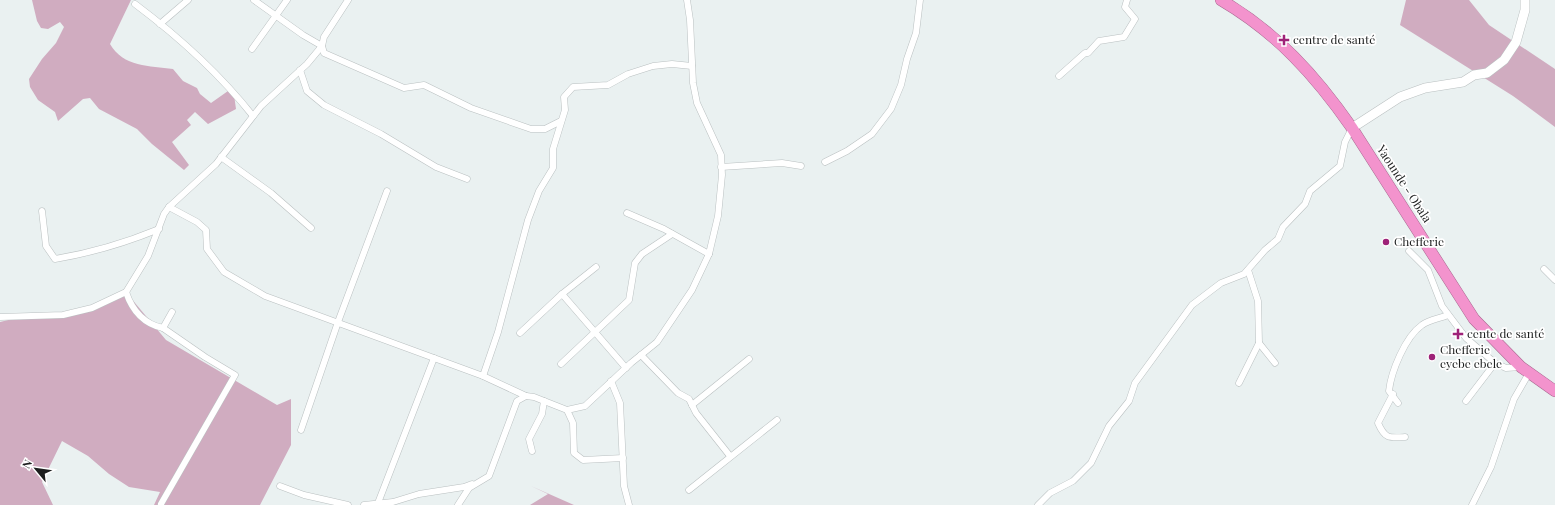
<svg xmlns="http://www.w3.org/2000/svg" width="1555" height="505" font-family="'Playfair Display',serif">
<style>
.forest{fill:#d0acc0}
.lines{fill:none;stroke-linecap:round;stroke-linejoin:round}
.street-casing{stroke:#bac0c1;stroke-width:7}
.secondary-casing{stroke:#bac0c1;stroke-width:10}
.highway-casing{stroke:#a86a90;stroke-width:12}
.street{stroke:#fff;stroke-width:6}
.secondary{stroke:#fff;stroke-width:9}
.highway{stroke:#f393cd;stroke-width:11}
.poi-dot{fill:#9e2278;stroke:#fff;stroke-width:1.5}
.labels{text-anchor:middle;stroke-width:3.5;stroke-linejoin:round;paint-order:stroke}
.poi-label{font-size:12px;fill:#1c1e1e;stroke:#fff;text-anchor:start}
.street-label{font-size:12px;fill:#1c1e1e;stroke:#fff}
</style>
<rect width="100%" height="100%" fill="#eaf1f1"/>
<g class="forest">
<path d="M32,0h99l-21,44c13,23 40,22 63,25l10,12 14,7 3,6 11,9 17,-12 6,4 2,14 -28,15 -13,-12 -8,8 4,5 -19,17 17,23 -5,5 -32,-26 -15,-15 -38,-20 -9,-11 -7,1 -25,22 -3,-9 -17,-12 -8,-13 -1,-8 13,-20 14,-16 8,-16 -4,-5 -12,7 -7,-1 -4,-7z"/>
<polygon points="1406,0 1469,0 1489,25 1555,69 1555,127 1513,96 1400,25"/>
<polygon points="125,291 166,340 277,405 291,399 291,445 260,505 154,505 160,492 129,487 109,474 88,456 62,441 42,482 53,505 0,505 0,322 33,314 42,319 92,310"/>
<polygon points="531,486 574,505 530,505 548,494"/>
</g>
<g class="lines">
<defs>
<g id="street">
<polyline points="254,0 303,35 322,46 324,53 404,88 424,85 471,108 531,129 545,129 561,121"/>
<path d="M135,4c44,33 84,69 118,112"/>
<polyline points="160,24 188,0"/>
<polyline points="252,49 287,0"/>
<polyline points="300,70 307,91 324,105 381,134 436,167 467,179"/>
<polyline points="1059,76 1085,53 1088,53 1099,41 1124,37 1135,19 1125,7 1127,0"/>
<polyline points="221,157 271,193 311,228"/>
<polyline points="825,162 847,151 872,134 891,109 901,85 907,59 916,33 920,0"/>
<polyline points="721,167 782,163 801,166"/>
<polyline points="169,207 197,222 206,230 207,249 224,272 265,296 483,376 526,396"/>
<path d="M42,211l4,35 9,13c36,-6 70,-16 104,-30"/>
<polyline points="627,213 664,229 709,254"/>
<polyline points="1409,251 1428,270 1442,306 1466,338 1495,363 1506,368 1521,367"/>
<polyline points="1544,269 1555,280"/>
<polyline points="1248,270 1258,301 1259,343 1275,363"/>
<path d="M126,292c6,18 18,32 37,36l9,-16"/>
<polyline points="562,294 626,368"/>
<polyline points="0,317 63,315 92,308 126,292 148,256 164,214 169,207 216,164 261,106 307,64 322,46 324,37 348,0"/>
<polyline points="520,333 562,294 596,267"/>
<polyline points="641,355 678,393 689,399 696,413 730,456"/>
<polyline points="561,364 629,300 635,263 642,254 672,234"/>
<polyline points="483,376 498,332 528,220 539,191 553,168 553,149 565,110 564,97 573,87 608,85 628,74 653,66 672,64 692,66"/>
<polyline points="611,381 620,403 624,486 629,505"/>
<polyline points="1239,383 1259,343"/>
<path d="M1393,394l-15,29c7,16 11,15 27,14"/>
<polyline points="1466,401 1495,363"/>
<path d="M1398,403l-9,-12c2,-19 16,-54 33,-66 9,-6 17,-6 26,-10"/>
<polyline points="692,405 749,359"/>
<polyline points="567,410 573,423 574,453 583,460 623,458"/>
<polyline points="301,430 338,322 387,191"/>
<polyline points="532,451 529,439 542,414 544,401"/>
<polyline points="280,486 304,495 348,505"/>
<polyline points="689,490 777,420"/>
<polyline points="378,503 434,358"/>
<polyline points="161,504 235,375 205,357 163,328"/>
<polyline points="364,505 393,502 419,494 464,487 472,484"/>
<polyline points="458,505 469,488 489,476 517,401 526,396 534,397 567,410 585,406 631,363 657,342 692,290 709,254 718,216 722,175 721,155 697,103 693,83 690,20 687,0"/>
<polyline points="1038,505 1050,493 1073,481 1091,463 1109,426 1129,401 1135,383 1192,305 1221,283 1244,274 1265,250 1278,239 1283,227 1305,204 1310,191 1340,166 1345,142 1352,128"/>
<polyline points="1472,505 1491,467 1514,399 1529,373"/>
</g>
<polyline id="secondary" points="1352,128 1400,97 1425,88 1463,82 1474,75 1487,73 1504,60 1516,42 1525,10 1525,0"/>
<path id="highway" d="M1221,0c56,33 94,75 131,128l122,191 47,48 34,24"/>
</defs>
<use href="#street" class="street-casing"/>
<use href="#secondary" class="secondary-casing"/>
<use href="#highway" class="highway-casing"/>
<use href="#street" class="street"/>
<use href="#secondary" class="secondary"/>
<use href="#highway" class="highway"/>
</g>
<g class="poi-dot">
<path d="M1282 34h4v4h4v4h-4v4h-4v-4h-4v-4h4z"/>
<circle cx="1386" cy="242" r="4"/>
<path d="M1456 328h4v4h4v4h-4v4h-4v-4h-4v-4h4z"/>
<circle cx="1432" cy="357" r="4"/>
</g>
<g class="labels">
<g class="poi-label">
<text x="1293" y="44">centre de santé</text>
<text x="1394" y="246">Chefferie</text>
<text x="1467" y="338">cente de santé</text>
<text x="1440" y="354">Chefferie<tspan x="1440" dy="14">eyebe ebele</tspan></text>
</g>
<g class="street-label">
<text transform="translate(1404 184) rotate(57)" y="4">Yaounde - Obala</text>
</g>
</g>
<g transform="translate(36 469) rotate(299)" stroke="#ffffff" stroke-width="3" paint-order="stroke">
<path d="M0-3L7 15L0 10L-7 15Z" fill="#1c1e1e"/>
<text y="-6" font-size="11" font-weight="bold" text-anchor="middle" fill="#1c1e1e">N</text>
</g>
</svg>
